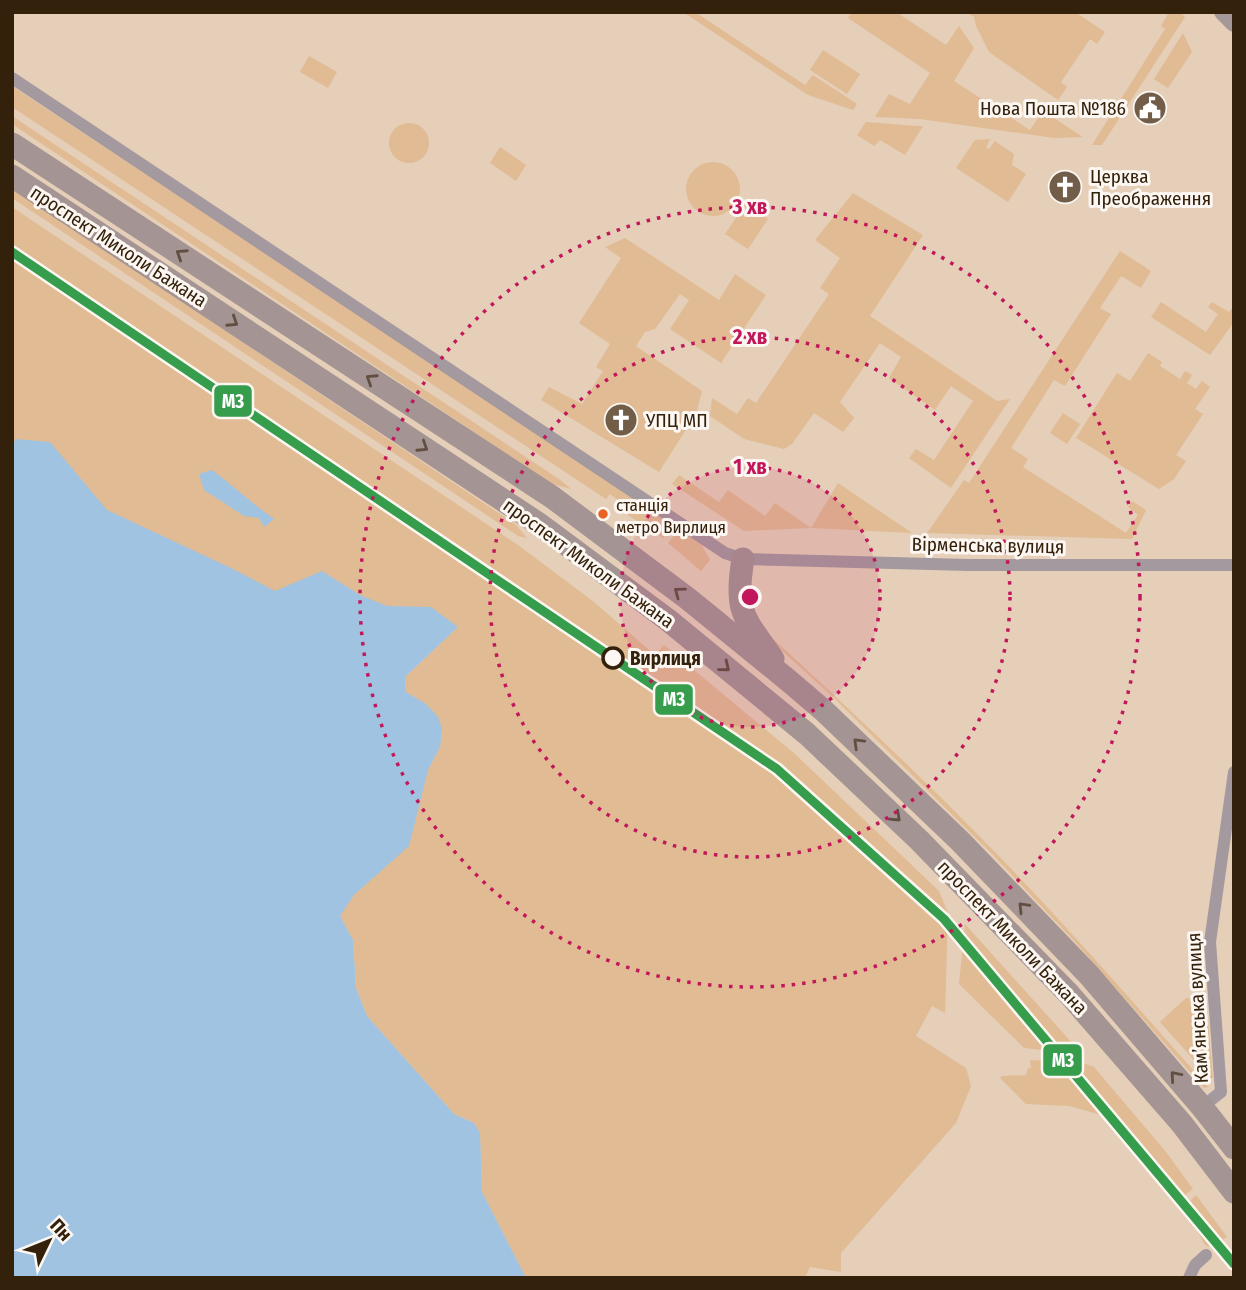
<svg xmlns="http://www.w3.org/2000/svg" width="1246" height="1290" font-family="'Fira Sans Condensed',sans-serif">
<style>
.green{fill:#e0bb94;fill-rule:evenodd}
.water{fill:#a0c3e1}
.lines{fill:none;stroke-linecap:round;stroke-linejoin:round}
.street{stroke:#a4999e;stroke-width:12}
.secondary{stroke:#a59899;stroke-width:18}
.highway{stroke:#a49493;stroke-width:23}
.metro-1-casing{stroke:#fcf7f2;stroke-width:14}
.metro-1{stroke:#359d4b;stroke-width:9}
.oneway{stroke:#614f41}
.ring{fill:none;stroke:#c2185b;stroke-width:3.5;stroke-dasharray:3.5 7}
.bus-dot{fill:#e86221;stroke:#fcf7f2;stroke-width:2.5}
.stop-dot{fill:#fcf7f2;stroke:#34210b;stroke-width:3.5}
.labels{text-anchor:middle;stroke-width:6;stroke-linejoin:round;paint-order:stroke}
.bus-label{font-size:17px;fill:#34210b;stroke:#fcf7f2;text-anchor:start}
.poi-label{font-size:19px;fill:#34210b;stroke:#fcf7f2;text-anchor:start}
.street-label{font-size:19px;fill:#34210b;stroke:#fcf7f2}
.stop-label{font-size:19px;font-weight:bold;fill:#34210b;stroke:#fcf7f2;text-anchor:start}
.centre{fill:#c2185b;stroke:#fcf7f2;stroke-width:3.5}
.ring-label{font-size:21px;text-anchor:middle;font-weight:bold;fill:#c2185b;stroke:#fcf7f2;stroke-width:6;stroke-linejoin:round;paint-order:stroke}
.line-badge{stroke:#fcf7f2;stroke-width:2.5}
.badge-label{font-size:19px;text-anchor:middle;font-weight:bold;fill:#fff}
</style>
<rect width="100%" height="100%" fill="#e5cfb8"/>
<g class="green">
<polygon points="683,12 695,12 805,85 813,75 857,104 853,110 808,95"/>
<polygon points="852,12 896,12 946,45 959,26 974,48 954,81 1030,130 1043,111 1083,137 1054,138 920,119 875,117 889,94 910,104 930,73 848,18"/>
<polygon points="967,12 1075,12 1105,32 1097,44 1090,39 1061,82 1067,87 1058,100 989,52 976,26 974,17"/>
<polygon points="1169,12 1179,12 1185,17 1102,145 1092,145 1165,29 1161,26"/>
<polygon points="1183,33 1192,52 1168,88 1154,79"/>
<polygon points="823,50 860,74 847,94 810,70"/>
<polygon points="309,56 337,72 328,88 300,72"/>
<polygon points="12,86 674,523 663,538 619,509 623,504 610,494 606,499 12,107"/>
<polygon points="12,116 559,479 571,489 552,484 12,124"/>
<polygon points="866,122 917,126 923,126 905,155 880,140 874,146 857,135"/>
<circle cx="409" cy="143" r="20"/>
<polygon points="990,139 986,148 989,149 995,141 1014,154 1012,165 1026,174 1008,202 956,168 975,140"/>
<polygon points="500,147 526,165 516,181 490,163"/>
<circle cx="713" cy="189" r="27"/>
<polygon points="12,188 515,524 527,538 518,536 12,198"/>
<polygon points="853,193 923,235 870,316 997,401 1010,399 951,488 909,458 916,449 934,460 973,401 951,386 935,410 889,378 901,357 880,343 840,402 854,418 843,432 814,413 792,444 784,449 744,439 710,416 712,398 737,414 748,398 756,403 829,294 820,288 840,258 815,240"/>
<polygon points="745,204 768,219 748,249 725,234"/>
<path d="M12,207l506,338 76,57 61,53 9,-10 131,109 144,137 9,22 -3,100 -13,-7 -16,30 50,32 5,18 -15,37 -115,130v19l-31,-5 -5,11h-279l-44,-86 -2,-58 -6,-11 -20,-9 -87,-98 -11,-28 -3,-48 -13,-24 -65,-309 -263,-147zM457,628l-52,49 1,15c22,13 44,28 32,57 -3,9 -9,17 -12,26l-29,-99z"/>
<polygon points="625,238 719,300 735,274 766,295 721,363 670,329 689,300 680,294 655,329 645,332 636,346 702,391 696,414 659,472 541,400 549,387 582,404 603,371 596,367 610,344 579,323 621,258 605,247"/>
<polygon points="1120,251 1151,271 1141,288 1121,276 1100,308 1111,314 1065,386 1054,380 1011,448 1028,459 1023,467 1126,533 1138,515 1128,507 1132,501 1146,510 1132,539 927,533 964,480 969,483"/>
<polygon points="1161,302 1206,332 1218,314 1208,307 1212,302 1229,312 1234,306 1234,322 1210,355 1151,317"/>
<polygon points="1148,353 1162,362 1160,366 1180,379 1185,371 1192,375 1187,383 1196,389 1202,381 1210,387 1195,409 1203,414 1176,455 1186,461 1174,479 1159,489 1076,438 1117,373 1130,381"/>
<polygon points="1063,413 1080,424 1067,444 1050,433"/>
<polygon points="679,475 719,502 728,490 765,516 775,503 811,528 838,483 912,533 811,528 744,531 672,484"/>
<polygon points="680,528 699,540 710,560 701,571 668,543"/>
<path d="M768,634c77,71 153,142 226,217 74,76 144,157 214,236l-4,1 -128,-145 -83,-88 -161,-159 -54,-49z"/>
<polygon points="965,924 1082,1054 1024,1048 959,984"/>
<polygon points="1186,998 1203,999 1208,1020 1213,1078 1210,1078 1160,1022"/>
<polygon points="1030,1060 1083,1063 1094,1067 1166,1152 1193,1189 1182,1197 1178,1197 1117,1122 1105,1116 1069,1106 1026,1104 1000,1078 1002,1076 1026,1075 1028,1068 1031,1068"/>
<polygon points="1196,1195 1227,1237 1211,1247 1205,1245 1184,1207"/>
</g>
<g class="water">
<polygon points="15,439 50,442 107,510 231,568 275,591 322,571 360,595 387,606 431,607 458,627 405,677 406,692 426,704 438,717 442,729 440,747 428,770 409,846 354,895 340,916 353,940 356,988 367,1016 454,1114 474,1123 480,1133 482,1192 526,1278 12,1278 12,452"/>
<path d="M212,470c22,16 40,34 62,49l-10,8 -5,-9 -15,-2 -40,-26 -5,-16z"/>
</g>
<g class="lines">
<g class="street">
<polyline points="12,78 725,553 743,559 968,565 1234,565"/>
<polyline points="1202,1107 1221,1092 1210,942 1234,772"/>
<polyline points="1189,1278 1195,1265 1206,1255"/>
</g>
<polyline class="secondary" points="1223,12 1234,23"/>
<g class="highway">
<polyline points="12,144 552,497 687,598 789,681 823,710 960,841 1089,975 1202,1107 1234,1148"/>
<polyline points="12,176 539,524 668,620 807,734 919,840 1069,994 1182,1124 1234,1192"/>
<path d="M743,559c-9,53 1,58 30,100"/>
</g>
<defs>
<polyline id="metro-1" points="12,252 777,769 944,919 1234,1264"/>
</defs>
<use href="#metro-1" class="metro-1-casing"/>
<use href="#metro-1" class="metro-1"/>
</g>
<defs><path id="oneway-chevron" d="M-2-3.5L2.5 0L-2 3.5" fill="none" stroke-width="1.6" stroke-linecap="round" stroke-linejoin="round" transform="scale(1.75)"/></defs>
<g class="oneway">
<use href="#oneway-chevron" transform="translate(181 254) rotate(-147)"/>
<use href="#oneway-chevron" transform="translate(233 322) rotate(33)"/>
<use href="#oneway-chevron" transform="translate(371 379) rotate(-147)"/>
<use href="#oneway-chevron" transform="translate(423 447) rotate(33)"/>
<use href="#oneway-chevron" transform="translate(679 592) rotate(-143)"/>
<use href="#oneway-chevron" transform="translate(725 667) rotate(39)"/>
<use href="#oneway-chevron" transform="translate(858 743) rotate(-136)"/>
<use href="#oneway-chevron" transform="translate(896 817) rotate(43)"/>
<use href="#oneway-chevron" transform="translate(1023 907) rotate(-134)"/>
<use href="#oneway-chevron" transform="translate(1175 1076) rotate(-131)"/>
</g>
<circle cx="750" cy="597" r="130" fill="#c2185b" fill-opacity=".12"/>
<g class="ring">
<circle cx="750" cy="597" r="130"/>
<circle cx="750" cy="597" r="260"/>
<circle cx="750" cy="597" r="390"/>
</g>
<defs>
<symbol id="civic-disc" viewBox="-11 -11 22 22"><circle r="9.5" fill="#725e48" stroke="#fcf7f2"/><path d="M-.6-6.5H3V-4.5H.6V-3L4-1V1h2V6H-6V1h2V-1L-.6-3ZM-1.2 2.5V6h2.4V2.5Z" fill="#fff"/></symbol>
<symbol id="church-disc" viewBox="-11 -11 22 22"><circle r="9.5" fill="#725e48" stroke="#fcf7f2"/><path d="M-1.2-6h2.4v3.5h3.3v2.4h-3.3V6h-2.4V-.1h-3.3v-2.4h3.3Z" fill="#fff"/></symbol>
</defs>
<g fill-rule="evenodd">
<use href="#civic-disc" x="1131" y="89" width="38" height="38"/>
<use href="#church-disc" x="1046" y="168" width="38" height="38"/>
<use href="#church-disc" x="602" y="401" width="38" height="38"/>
</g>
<circle class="bus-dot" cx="603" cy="514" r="6"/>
<circle class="stop-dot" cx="613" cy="658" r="10"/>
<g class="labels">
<g class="bus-label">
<text x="616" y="511">станція<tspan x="616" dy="22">метро Вирлиця</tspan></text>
</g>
<g class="poi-label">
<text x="1126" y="115" text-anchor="end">Нова Пошта №186</text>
<text x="1090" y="183">Церква<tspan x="1090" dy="22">Преображення</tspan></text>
<text x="646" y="427">УПЦ МП</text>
</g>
<g class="street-label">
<text transform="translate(119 246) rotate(33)" y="7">проспект Миколи Бажана</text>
<text transform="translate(988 545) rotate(1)" y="7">Вірменська вулиця</text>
<text transform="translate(589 563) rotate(36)" y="7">проспект Миколи Бажана</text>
<text transform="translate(1013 937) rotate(46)" y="7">проспект Миколи Бажана</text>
<text transform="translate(1197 1008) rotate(-93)" y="7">Камʼянська вулиця</text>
</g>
<g class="stop-label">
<text x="630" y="665">Вирлиця</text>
</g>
</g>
<circle cx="750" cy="597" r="10" class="centre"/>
<g class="ring-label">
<text x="750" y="214">3 хв</text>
<text x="750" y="344">2 хв</text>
<text x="750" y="474">1 хв</text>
</g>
<g class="line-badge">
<rect x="213" y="384" width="40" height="34" rx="7" fill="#359d4b"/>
<rect x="654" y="683" width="40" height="33" rx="7" fill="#359d4b"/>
<rect x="1042" y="1043" width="41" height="34" rx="7" fill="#359d4b"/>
</g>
<g class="badge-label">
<text x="233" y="408">M3</text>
<text x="674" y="706">M3</text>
<text x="1063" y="1067">M3</text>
</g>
<rect width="1246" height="1290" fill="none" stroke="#34210b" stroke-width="28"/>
<g transform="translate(49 1241) rotate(47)" stroke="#fcf7f2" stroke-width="5" paint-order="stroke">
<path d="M0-5L12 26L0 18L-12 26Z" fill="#34210b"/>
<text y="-10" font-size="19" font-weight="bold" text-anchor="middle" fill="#34210b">Пн</text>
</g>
</svg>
